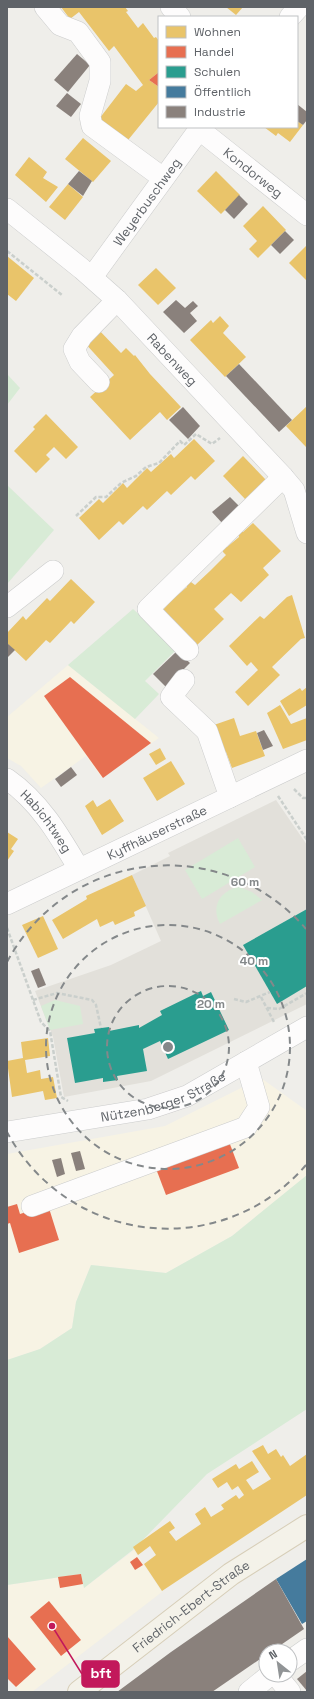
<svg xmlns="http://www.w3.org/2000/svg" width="314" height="1699" font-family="'Space Grotesk',sans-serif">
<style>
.commercial{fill:#f7f3e4}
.education{fill:#e2e0da}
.green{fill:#d8ebd6}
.homes{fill:#e9c46a}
.shops{fill:#e76f51}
.schools{fill:#2a9d8f}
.public{fill:#457b9d}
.industry{fill:#8a817c}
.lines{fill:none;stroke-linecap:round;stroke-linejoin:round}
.minor-casing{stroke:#cbcccc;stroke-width:22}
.major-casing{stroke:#d7ceb8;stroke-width:24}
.path{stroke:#cacfcc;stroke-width:2.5;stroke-dasharray:4 2;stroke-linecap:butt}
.minor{stroke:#fdfcfc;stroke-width:21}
.major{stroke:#f4f2e9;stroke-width:22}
.ring{fill:none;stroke:#84888a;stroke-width:2;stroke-dasharray:7 5}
.labels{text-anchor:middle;stroke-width:4;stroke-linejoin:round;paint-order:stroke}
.street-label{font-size:13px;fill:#5f6368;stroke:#fff}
.centre{fill:#84888a;stroke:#fff;stroke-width:2}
.ring-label{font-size:12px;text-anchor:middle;font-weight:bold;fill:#84888a;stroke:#fff;stroke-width:4;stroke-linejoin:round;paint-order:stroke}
.leader{fill:none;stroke:#c2185b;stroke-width:1.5}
.callout-dot{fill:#c2185b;stroke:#fff;stroke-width:1.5}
.callout{fill:#c2185b;stroke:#c2185b;stroke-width:1.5}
.callout-label{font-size:14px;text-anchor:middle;font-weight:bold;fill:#fff}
</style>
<rect width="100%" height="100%" fill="#efeeea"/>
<g class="commercial">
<polygon points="68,665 159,738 102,778 86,756 41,788 21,766 7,758 7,717"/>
<polygon points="261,1078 307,1111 306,1176 232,1236 166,1273 91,1265 76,1302 72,1328 40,1349 7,1360 7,1154 165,1126"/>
<polygon points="134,1550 162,1592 32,1692 20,1692 7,1678 7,1585 81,1574 84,1588"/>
</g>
<polygon class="education" points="276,800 307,845 307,1004 151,1081 64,1097 53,1037 35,991 111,965 161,941 132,875 170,856 168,853"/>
<g class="green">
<polygon points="7,374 20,388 7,405"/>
<polygon points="7,485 54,530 7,584"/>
<polygon points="133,609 177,649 145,681 159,694 135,719 68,665"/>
<polygon points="238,838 255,867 202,899 185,870"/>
<path d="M239,887l13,5 10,8 -42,24c-9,-17 -1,-33 19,-37z"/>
<polygon points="55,1000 80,1006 83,1024 50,1030 41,1006"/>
<polygon points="307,1175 307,1409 207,1474 134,1549 84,1588 81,1574 7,1585 7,1360 40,1349 72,1328 76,1302 91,1265 166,1273 232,1236"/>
</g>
<g class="homes">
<polygon points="61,7 125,7 128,11 126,12 138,28 143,23 154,38 156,37 159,41 159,72 149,80 159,87 159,102 124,145 96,123 126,84 136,91 143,85 114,46 109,51 79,12 70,19"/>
<polygon points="226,7 243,7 236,15"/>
<polygon points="297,121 303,125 290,142 278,133 276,136 264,127 297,127"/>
<polygon points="83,138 111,161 93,182 65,159"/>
<polygon points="29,157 47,172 43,178 58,187 46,202 15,175"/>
<polygon points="216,171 240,195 221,214 197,191"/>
<polygon points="68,184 83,197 65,220 49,207"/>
<polygon points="263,206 286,230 258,258 249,249 257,241 243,226"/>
<polygon points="307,245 307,281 289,263"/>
<polygon points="7,256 34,278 16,301 7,294"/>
<polygon points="156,268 176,288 158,305 138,285"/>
<polygon points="220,316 229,326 223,333 246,357 225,377 190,340 211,320 213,323"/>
<polygon points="97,328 121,353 126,348 134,356 135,355 150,374 181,407 167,420 160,412 130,440 90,397 114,375 83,341"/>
<polygon points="307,406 307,446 306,447 286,426"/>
<polygon points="46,414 78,447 66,459 54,447 46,455 50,459 36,473 14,451 35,429 33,427"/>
<polygon points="194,439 215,461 195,480 191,476 171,495 167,491 147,510 143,506 123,525 119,521 99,540 79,518 99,499 103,503 123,483 127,488 147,468 151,472 171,454 174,458"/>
<polygon points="243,456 266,480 246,500 223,476"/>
<polygon points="253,523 281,551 263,568 269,575 241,602 231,593 214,609 224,619 195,647 161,612 171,601 171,597 175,597 187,587 187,582 191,582 195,585 210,571 226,555 223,552 223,547 227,547 239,537 238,532 243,532"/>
<polygon points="71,579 95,602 74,624 71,621 50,643 46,640 26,661 7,643 7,633 23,616 26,620 47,598 50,601"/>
<polygon points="292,595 305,638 301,639 272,667 280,675 248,706 235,692 258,670 251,662 247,666 229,646 260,616 264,619 287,597"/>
<polygon points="307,687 307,705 289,716 280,701 300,688 302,691"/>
<polygon points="280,705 291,724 307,718 307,740 283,749 267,713"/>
<polygon points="234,718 240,736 256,731 265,756 232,768 226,752 221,754 211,726"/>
<polygon points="160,748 166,759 156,765 149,754"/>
<polygon points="171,761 185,784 157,801 143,778"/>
<polygon points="110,799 124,821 102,835 85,806 93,800 97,807"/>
<polygon points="7,832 18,839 11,849 14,851 7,861"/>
<polygon points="132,875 146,906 134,912 135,916 115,925 113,921 100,927 97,919 63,939 52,920 87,899 86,896"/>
<polygon points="43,916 58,949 38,958 22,925"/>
<polygon points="48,1038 50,1056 25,1060 27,1073 40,1070 41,1079 53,1077 57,1098 45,1100 43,1091 12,1097 7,1061 23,1058 21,1042"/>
<polygon points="263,1445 268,1454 276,1449 281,1457 283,1455 290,1466 307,1454 307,1495 162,1591 144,1564 156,1555 150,1546 138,1555 133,1547 170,1521 175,1528 169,1532 176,1541 201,1524 195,1514 205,1507 211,1517 224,1509 221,1505 236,1495 239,1499 244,1495 238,1486 232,1490 227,1482 218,1488 212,1479 236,1464 239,1469 252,1461 259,1472 246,1480 253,1490 271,1479 252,1451"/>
</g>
<g class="shops">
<polygon points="159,72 159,87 149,80"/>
<polygon points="70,677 151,743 103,778 44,696"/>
<polygon points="228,1139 239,1168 166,1195 155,1166"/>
<polygon points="17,1204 20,1214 48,1205 59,1240 19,1253 10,1223 7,1224 7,1207"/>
<polygon points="137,1557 143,1565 135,1570 130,1562"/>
<polygon points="81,1574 83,1584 60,1588 58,1577"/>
<polygon points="49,1601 81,1640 61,1656 30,1617"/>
<polygon points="7,1636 36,1669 16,1687 7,1678"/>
</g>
<g class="schools">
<polygon points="307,909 307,986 277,1004 243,945"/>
<polygon points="201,991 203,996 211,992 229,1030 168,1059 160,1041 143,1049 147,1071 117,1076 118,1080 103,1082 103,1078 75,1083 67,1038 95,1033 94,1029 109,1027 109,1031 139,1025 139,1028 162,1015 160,1011"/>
</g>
<polygon class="public" points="307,1559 307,1621 302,1624 276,1579"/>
<g class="industry">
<polygon points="77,54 90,65 68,92 54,80"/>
<polygon points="67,93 81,104 71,117 56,106"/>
<polygon points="297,104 307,112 307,120 303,125 297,121"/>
<polygon points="79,171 92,181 83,196 68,184"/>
<polygon points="239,195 248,204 234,219 225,210"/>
<polygon points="285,231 294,240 280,254 271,245"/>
<polygon points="176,300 185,308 193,301 198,306 190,313 197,321 184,333 163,312"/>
<polygon points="239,364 292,420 279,432 226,376"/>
<polygon points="183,407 200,426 188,439 169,420"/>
<polygon points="230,497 240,507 223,524 212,512"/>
<polygon points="7,643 15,650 7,658"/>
<polygon points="177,651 190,663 166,687 153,674"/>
<polygon points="264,730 273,746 263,750 257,733"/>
<polygon points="71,767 77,775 61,787 55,779"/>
<polygon points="39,968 46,985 38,988 31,971"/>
<polygon points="80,1151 85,1169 76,1171 71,1153"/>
<polygon points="61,1158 65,1174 57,1177 52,1160"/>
<polygon points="276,1579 304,1629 272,1651 266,1651 266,1655 212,1692 117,1692 171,1652"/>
<polygon points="307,1671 307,1691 297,1679"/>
</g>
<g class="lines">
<defs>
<g id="minor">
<polyline points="45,7 60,25 78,32 100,62 100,81 90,116 92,126 163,178"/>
<polyline points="171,7 180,17"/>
<polyline points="290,17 299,7"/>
<path id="s1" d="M200,130l107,85"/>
<path id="s2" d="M7,209l75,60 35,31 166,177 11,13 13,43"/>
<path id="s3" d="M92,277l109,-150"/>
<polyline points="99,382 80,362 74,349 82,336 117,300"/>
<polyline points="7,607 53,571"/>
<polyline points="188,650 148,609 283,477"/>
<polyline points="184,680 171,697 207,731 230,797"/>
<path id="s4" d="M7,779c33,23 52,56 72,90"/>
<path id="s5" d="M7,904l300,-144"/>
<path id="s6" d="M7,1132l141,-23 39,-13 120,-69"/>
<polyline points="32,1206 246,1127 259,1107 246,1062"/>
<polyline points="290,1661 307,1649"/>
<polyline points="276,1675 290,1692"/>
<polyline points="249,1692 270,1675"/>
</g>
<g id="major">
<path id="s7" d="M79,1692l152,-118 76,-48"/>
</g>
</defs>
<use href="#minor" class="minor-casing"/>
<use href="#major" class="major-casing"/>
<g class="path">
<polyline points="7,251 62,295"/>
<polyline points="76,516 96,497 106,497 121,483 136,476 146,467 159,463 180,441 184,445 196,434 212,444 220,438"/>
<polyline points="294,789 303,798 307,798"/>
<polyline points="278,796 307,840"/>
<polyline points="7,928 41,1022 50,1031 61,1097 68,1101"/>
<polyline points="261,997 274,1022"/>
<polyline points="234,999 246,1002 270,992"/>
<polyline points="33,1000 57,993 92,1000 96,1005 101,1028"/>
<polyline points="267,1008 279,1009 307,993"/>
</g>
<use href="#minor" class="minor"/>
<use href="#major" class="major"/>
</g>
<g class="ring">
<circle cx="168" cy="1047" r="61"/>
<circle cx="168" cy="1047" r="122"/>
<path d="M306 1165A182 182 0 0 1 7 1132M7 962A182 182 0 0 1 306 929"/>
</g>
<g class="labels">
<g class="street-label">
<text dy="5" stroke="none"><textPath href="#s1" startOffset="68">Kondorweg</textPath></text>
<text dy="5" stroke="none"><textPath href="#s3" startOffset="93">Weyerbuschweg</textPath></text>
<text dy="5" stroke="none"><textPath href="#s2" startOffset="224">Rabenweg</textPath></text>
<text dy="5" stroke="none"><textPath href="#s4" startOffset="58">Habichtweg</textPath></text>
<text dy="5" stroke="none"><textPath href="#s5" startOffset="166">Kyffhäuserstraße</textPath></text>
<text dy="5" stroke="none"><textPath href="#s6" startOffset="161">Nützenberger Straße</textPath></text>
<text dy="5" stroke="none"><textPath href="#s7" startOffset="141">Friedrich-Ebert-Straße</textPath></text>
</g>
</g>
<circle cx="168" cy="1047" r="6" class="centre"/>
<g class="ring-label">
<text x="245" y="886">60 m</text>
<text x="254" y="965">40 m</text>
<text x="211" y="1008">20 m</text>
</g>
<path class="leader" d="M52 1626L82 1674"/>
<circle class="callout-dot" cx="52" cy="1626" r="4"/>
<rect class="callout" x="82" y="1661" width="37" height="26" rx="4"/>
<g class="callout-label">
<text x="101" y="1678">bft</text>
</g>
<rect width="314" height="1699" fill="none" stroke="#5f6368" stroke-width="16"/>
<rect x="158" y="16" width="140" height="112" fill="#ffffff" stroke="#bfc1c3"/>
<rect x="166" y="26" width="20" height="12" fill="#e9c46a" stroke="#bfc1c3"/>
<text x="194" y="36" font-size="12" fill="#5f6368">Wohnen</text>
<rect x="166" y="46" width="20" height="12" fill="#e76f51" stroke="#bfc1c3"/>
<text x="194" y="56" font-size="12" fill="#5f6368">Handel</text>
<rect x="166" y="66" width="20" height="12" fill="#2a9d8f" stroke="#bfc1c3"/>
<text x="194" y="76" font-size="12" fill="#5f6368">Schulen</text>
<rect x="166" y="86" width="20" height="12" fill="#457b9d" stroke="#bfc1c3"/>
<text x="194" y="96" font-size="12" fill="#5f6368">Öffentlich</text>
<rect x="166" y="106" width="20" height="12" fill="#8a817c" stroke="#bfc1c3"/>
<text x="194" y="116" font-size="12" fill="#5f6368">Industrie</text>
<g transform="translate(278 1663) rotate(330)"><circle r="19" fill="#ffffff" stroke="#bfc1c3"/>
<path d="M0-3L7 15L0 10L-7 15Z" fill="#919496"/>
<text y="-6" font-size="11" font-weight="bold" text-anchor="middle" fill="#5f6368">N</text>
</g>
</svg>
